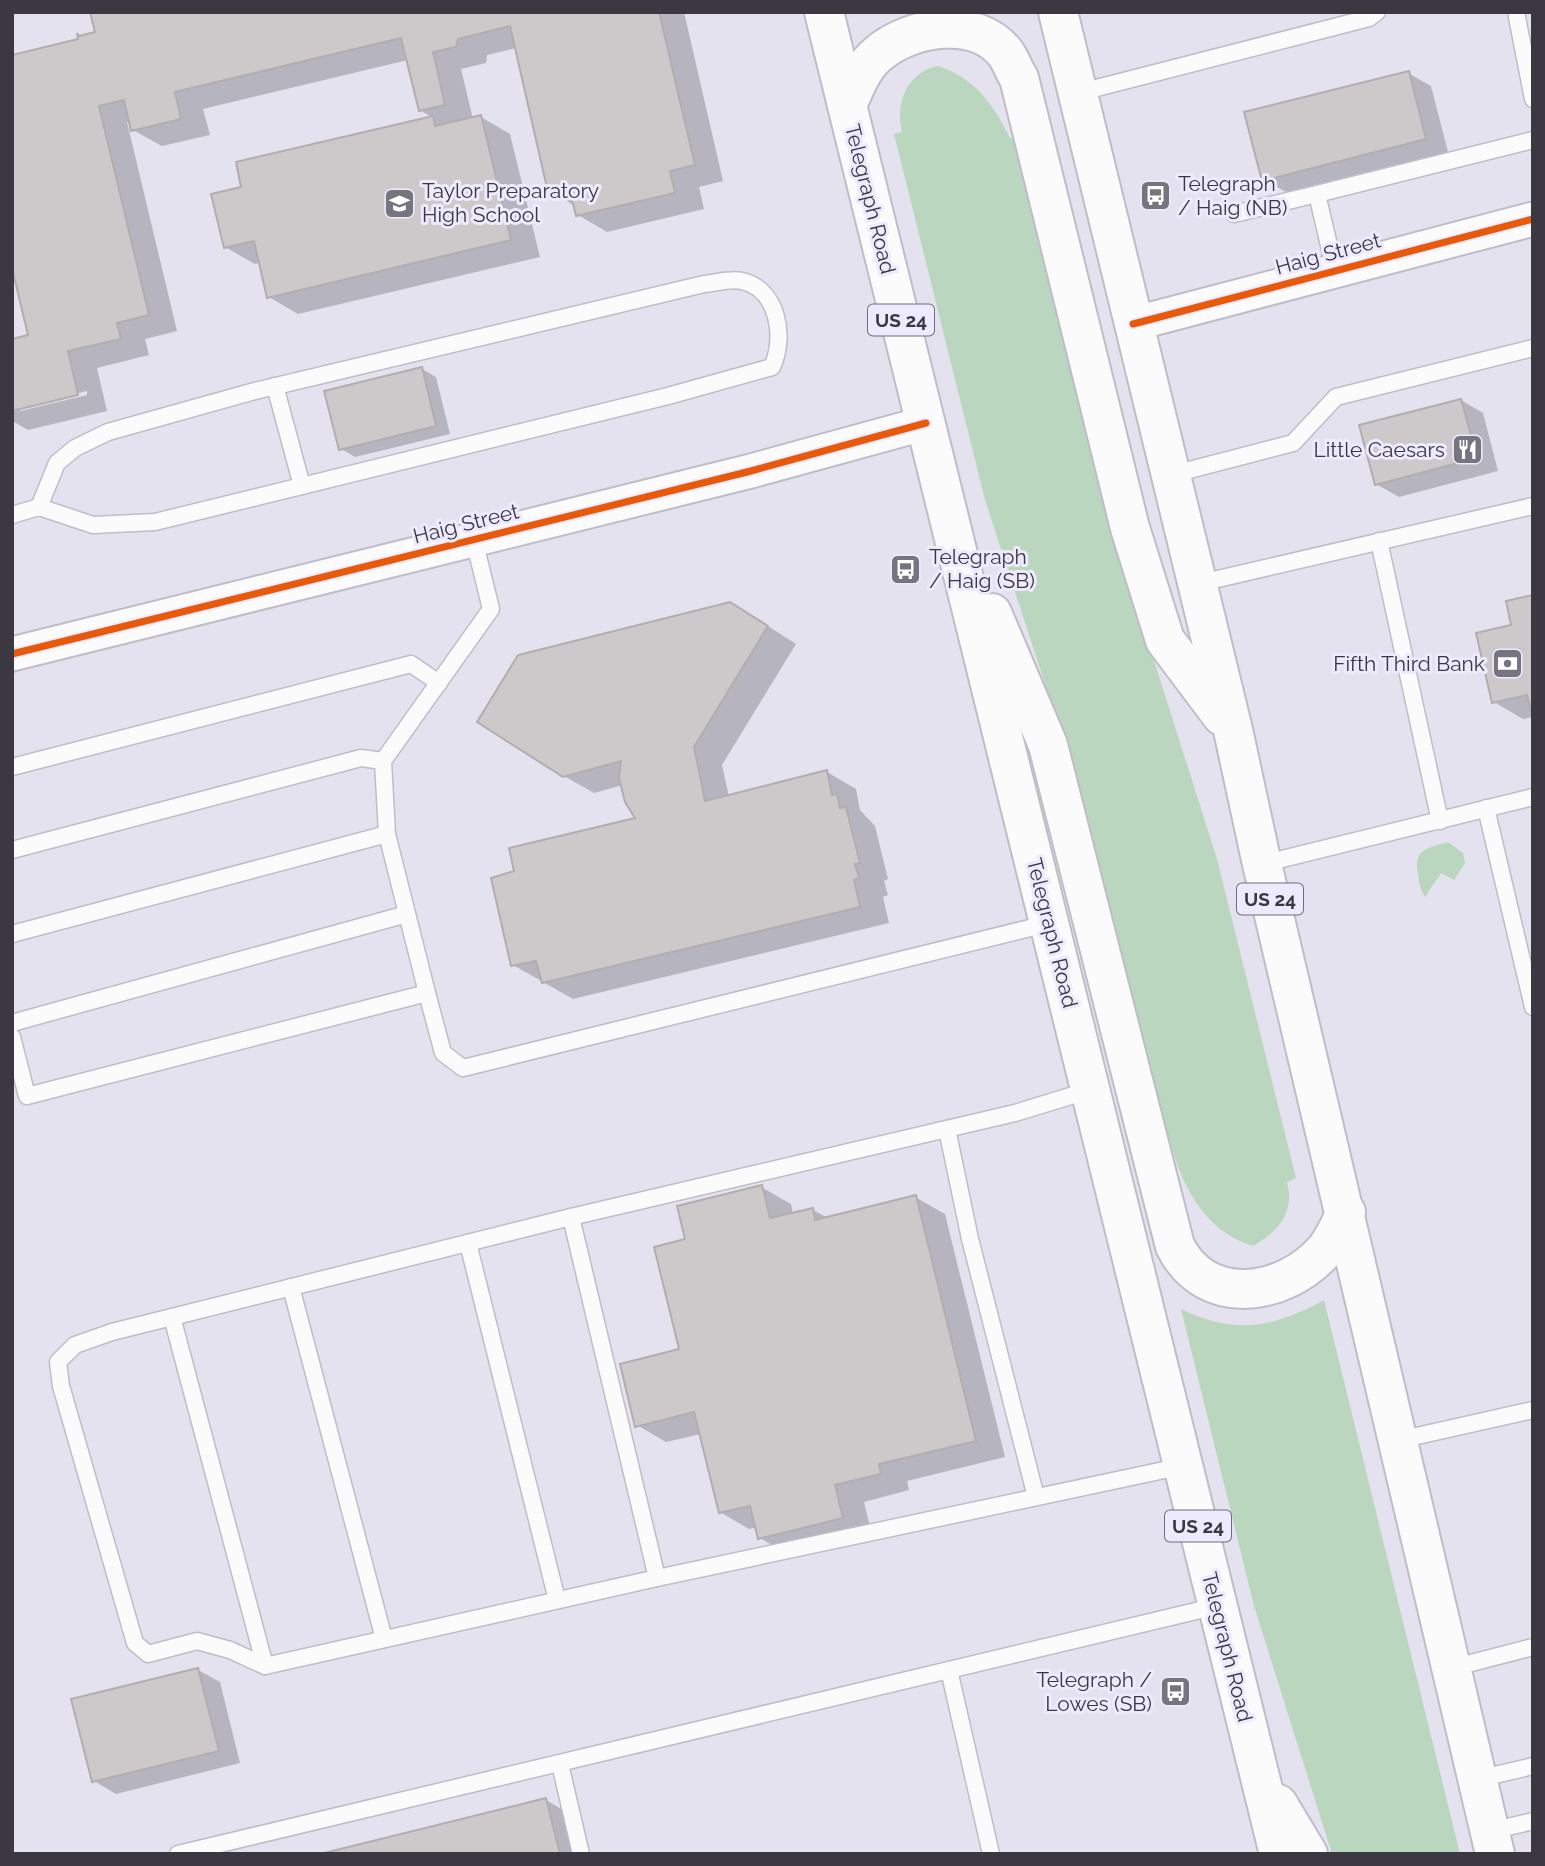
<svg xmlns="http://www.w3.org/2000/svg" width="1545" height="1866" font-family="Raleway,sans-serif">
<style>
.green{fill:#bbd6be}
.shadow{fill:#0003;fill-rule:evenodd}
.building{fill:#cdc9cb;stroke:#b2adaf;stroke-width:2}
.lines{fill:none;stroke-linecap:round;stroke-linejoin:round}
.lane-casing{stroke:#bfbdc7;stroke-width:19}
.street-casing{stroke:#bfbdc7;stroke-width:37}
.primary-casing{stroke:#bfbdc7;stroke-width:42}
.lane{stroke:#fbfbfc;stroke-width:16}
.street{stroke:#fbfbfc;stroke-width:33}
.primary{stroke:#fbfbfc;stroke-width:38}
.cycleway-casing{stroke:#eeeafd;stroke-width:11}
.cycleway{stroke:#e8590c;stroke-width:7}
.labels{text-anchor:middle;stroke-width:6;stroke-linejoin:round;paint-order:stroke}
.shield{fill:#eeeafd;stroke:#716d7a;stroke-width:2}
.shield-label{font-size:19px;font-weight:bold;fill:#3b3842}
.poi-label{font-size:21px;fill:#3b3842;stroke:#eeeafd;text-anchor:start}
.street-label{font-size:21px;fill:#3b3842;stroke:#eeeafd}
</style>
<rect width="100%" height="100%" fill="#e4e2ee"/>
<g class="green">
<path d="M938,66c37,12 55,38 72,72l9,-3 105,431 93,293 79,319 -9,4c8,30 -8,49 -34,64 -50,-15 -72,-63 -84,-108l-9,1 -98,-403 -77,-236 -91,-366 8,-2c-7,-28 5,-60 36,-66z"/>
<path d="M1448,842l15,11 2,10 -11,17 -13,-7 -16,24c-5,-7 -6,-15 -7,-23 -5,-25 9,-26 30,-32z"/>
<path d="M1324,1300l136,554h-128l-78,-248 -73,-297c54,26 92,19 143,-9z"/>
</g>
<g class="shadow">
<path d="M92,12h592l39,169 -24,6 5,22 -97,23 -29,-17 -3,-9 -25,-15 -34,-143 -29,7 -1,8 -25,6 12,50 8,-2 29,17 30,123 -242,57 -29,-17 -8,-35 -6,2 -30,-17 18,-59 190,-70 -13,-8 -12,-50 -205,49 7,26 -48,11 -29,-16 -2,-9 -4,1 50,209 -32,8 4,16 -52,13 10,43 -79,19 -16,-9v-80l18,-5 50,-295 17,-8zM87,391v4l-67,16v-4z"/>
<polygon points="1408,73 1431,86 1448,152 1286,192 1263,179"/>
<polygon points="422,369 436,377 450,434 355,457 340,448"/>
<polygon points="1461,400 1483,413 1498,471 1399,497 1376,484"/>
<polygon points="1533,597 1533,717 1523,719 1494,702 1513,626"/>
<polygon points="760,621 796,644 722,765 729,797 827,772 856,789 860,810 875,826 888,879 884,881 888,895 883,897 889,923 573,999 513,965 516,872 638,819 623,785 594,793 564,776"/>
<polygon points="761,1187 791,1204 793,1214 813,1210 828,1218 915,1197 945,1214 1005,1457 907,1481 909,1490 864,1502 872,1535 789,1555 760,1538 757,1527 749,1529 720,1512 701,1434 666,1442 637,1425 681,1350 688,1241"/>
<polygon points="198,1670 220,1682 240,1763 116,1794 94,1781"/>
<polygon points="546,1800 575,1817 584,1854 327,1854"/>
</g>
<g class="building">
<polygon points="90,12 659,12 695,165 670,171 675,193 576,216 569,187 548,192 510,26 458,39 456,47 433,52 445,105 419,111 401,38 175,92 181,119 131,131 124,100 99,106 149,315 117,323 121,339 68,351 78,395 12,411 12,339 28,335 12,268 12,55 78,39 77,33 79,36 95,32"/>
<polygon points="1409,71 1426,139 1262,181 1244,112"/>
<polygon points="481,115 511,240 267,298 254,241 224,248 211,194 241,187 236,162 433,116 435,126"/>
<polygon points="422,367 436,426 339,450 324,391"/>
<polygon points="1461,399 1477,458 1375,485 1359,425"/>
<polygon points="1533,595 1533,717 1527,695 1492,703 1476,633 1511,625 1506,601"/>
<polygon points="730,602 768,626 694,747 705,801 827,770 832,795 837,794 840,808 846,807 860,863 855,864 859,878 854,880 860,907 542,983 536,961 511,966 491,878 514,871 509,848 635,818 625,802 619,778 621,761 563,777 477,722 518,655"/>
<polygon points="762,1185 770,1218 813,1208 815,1220 916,1195 976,1441 879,1464 881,1474 835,1485 843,1518 758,1539 750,1506 719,1513 694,1412 635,1427 620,1364 679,1349 654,1247 685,1239 677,1206"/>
<polygon points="198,1668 219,1751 92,1782 71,1699"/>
<polygon points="546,1798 560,1854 320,1854"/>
</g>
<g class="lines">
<defs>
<g id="lane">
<polyline points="1516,12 1533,99"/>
<polyline points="1077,93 1369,18 1377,12"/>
<polyline points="1234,214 1317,194"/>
<polyline points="1335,271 1317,194 1533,140"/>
<polyline points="275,386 302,486"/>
<polyline points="1170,475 1293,443 1336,397 1533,348"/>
<path d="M12,515l27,-8 54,18 62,-3 513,-126 104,-29c14,-30 6,-78 -30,-86 -11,-3 -27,2 -38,3l-449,107 -147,41 -33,16 -18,15 -18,44"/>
<polyline points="474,540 491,609 383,761 387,834 427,993 443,1053 463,1068 1050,923"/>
<polyline points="1379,541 1440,821"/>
<polyline points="1196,584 1533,506"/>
<polyline points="12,767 411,664 439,683"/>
<polyline points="1486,808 1533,1007"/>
<polyline points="12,850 361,758 383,761"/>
<polyline points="1262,864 1533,797"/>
<polyline points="12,934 387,834"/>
<polyline points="12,1023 407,914"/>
<polyline points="12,1037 27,1096 427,993"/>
<polyline points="1090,1090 1015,1113 571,1217 657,1578 1183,1466"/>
<polyline points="947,1129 970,1239 1036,1497"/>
<polyline points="571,1217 112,1332 75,1345 58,1362 61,1386 135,1643 148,1654 197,1641 230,1650 265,1666 657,1578"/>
<polyline points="468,1243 557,1600"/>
<polyline points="291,1287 384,1639"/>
<polyline points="172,1317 265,1666"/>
<polyline points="1399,1440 1533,1410"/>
<polyline points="1452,1668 1533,1647"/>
<polyline points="949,1670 991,1854"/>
<polyline points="560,1764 581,1854"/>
<polyline points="1478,1779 1533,1766"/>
<polyline points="1491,1831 1533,1821"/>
<polyline points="178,1854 1217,1606"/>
</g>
<g id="street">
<polyline points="1133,324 1533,219"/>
<polyline points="12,654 751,471 926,423"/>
</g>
<g id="primary">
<polyline points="824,12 1279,1854"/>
<polyline points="1058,12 1233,730 1262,864 1495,1854"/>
<path d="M847,105c8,-17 15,-38 31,-51 32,-28 99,-39 128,0 5,7 8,17 13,24l111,450 35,112 57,76"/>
<path d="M992,613l56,132 127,501c31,62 109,51 150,4 9,-11 15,-25 21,-38"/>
<polyline points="1278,1804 1308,1854"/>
</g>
</defs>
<use href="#lane" class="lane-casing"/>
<use href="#street" class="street-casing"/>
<use href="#primary" class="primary-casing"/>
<use href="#lane" class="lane"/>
<use href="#street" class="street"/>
<use href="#primary" class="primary"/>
<defs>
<g id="cycleway">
<polyline points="1133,324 1533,219"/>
<polyline points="12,654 751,471 926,423"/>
</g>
</defs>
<use href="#cycleway" class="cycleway-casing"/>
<use href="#cycleway" class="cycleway"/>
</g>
<defs>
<symbol id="bus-square" viewBox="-11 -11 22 22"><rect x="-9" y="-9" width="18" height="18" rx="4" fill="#76747e" stroke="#eeeafd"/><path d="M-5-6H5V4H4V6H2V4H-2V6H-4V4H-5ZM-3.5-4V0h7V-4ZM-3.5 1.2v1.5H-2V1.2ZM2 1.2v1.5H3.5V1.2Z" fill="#fff"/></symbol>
<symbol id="school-square" viewBox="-11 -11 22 22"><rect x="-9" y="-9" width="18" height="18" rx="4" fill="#76747e" stroke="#eeeafd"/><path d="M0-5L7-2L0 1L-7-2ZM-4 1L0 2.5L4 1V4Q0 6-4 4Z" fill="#fff"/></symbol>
<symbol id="restaurant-square" viewBox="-11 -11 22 22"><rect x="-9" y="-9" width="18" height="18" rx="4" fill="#76747e" stroke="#eeeafd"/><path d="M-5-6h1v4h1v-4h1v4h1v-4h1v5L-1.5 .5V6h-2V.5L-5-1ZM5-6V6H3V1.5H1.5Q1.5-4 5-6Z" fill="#fff"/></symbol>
<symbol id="bank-square" viewBox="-11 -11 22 22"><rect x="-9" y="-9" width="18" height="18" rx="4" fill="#76747e" stroke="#eeeafd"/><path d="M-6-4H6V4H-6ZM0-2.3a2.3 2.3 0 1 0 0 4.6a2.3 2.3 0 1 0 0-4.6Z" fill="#fff"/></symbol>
</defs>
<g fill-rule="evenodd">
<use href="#bus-square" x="1138" y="178" width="35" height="35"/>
<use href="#school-square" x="382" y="186" width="35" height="35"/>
<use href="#restaurant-square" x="1450" y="432" width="35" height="35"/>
<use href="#bus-square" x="888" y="552" width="35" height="35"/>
<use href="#bank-square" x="1490" y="646" width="35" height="35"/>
<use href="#bus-square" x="1158" y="1674" width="35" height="35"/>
</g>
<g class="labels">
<g class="shield">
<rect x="868" y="304.5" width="66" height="31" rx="5"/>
<rect x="1237" y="883.5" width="66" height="31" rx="5"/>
<rect x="1165" y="1510.5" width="66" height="31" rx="5"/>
</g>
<g class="shield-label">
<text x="901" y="327">US 24</text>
<text x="1270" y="906">US 24</text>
<text x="1198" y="1533">US 24</text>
</g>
<g class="poi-label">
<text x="1178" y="191">Telegraph<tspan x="1178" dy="24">/ Haig (NB)</tspan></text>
<text x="422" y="198">Taylor Preparatory<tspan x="422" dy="24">High School</tspan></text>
<text x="1445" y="457" text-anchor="end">Little Caesars</text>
<text x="929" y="564">Telegraph<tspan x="929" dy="24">/ Haig (SB)</tspan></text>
<text x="1485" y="671" text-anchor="end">Fifth Third Bank</text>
<text x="1152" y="1687" text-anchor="end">Telegraph /<tspan x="1152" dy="24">Lowes (SB)</tspan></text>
</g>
<g class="street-label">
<text transform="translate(870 199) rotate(76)" y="7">Telegraph Road</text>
<text transform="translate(1328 254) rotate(-15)" y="7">Haig Street</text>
<text transform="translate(466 524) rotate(-14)" y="7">Haig Street</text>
<text transform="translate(1052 933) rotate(76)" y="7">Telegraph Road</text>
<text transform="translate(1227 1647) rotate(76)" y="7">Telegraph Road</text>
</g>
</g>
<rect width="1545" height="1866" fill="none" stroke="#3b3842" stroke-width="28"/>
</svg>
